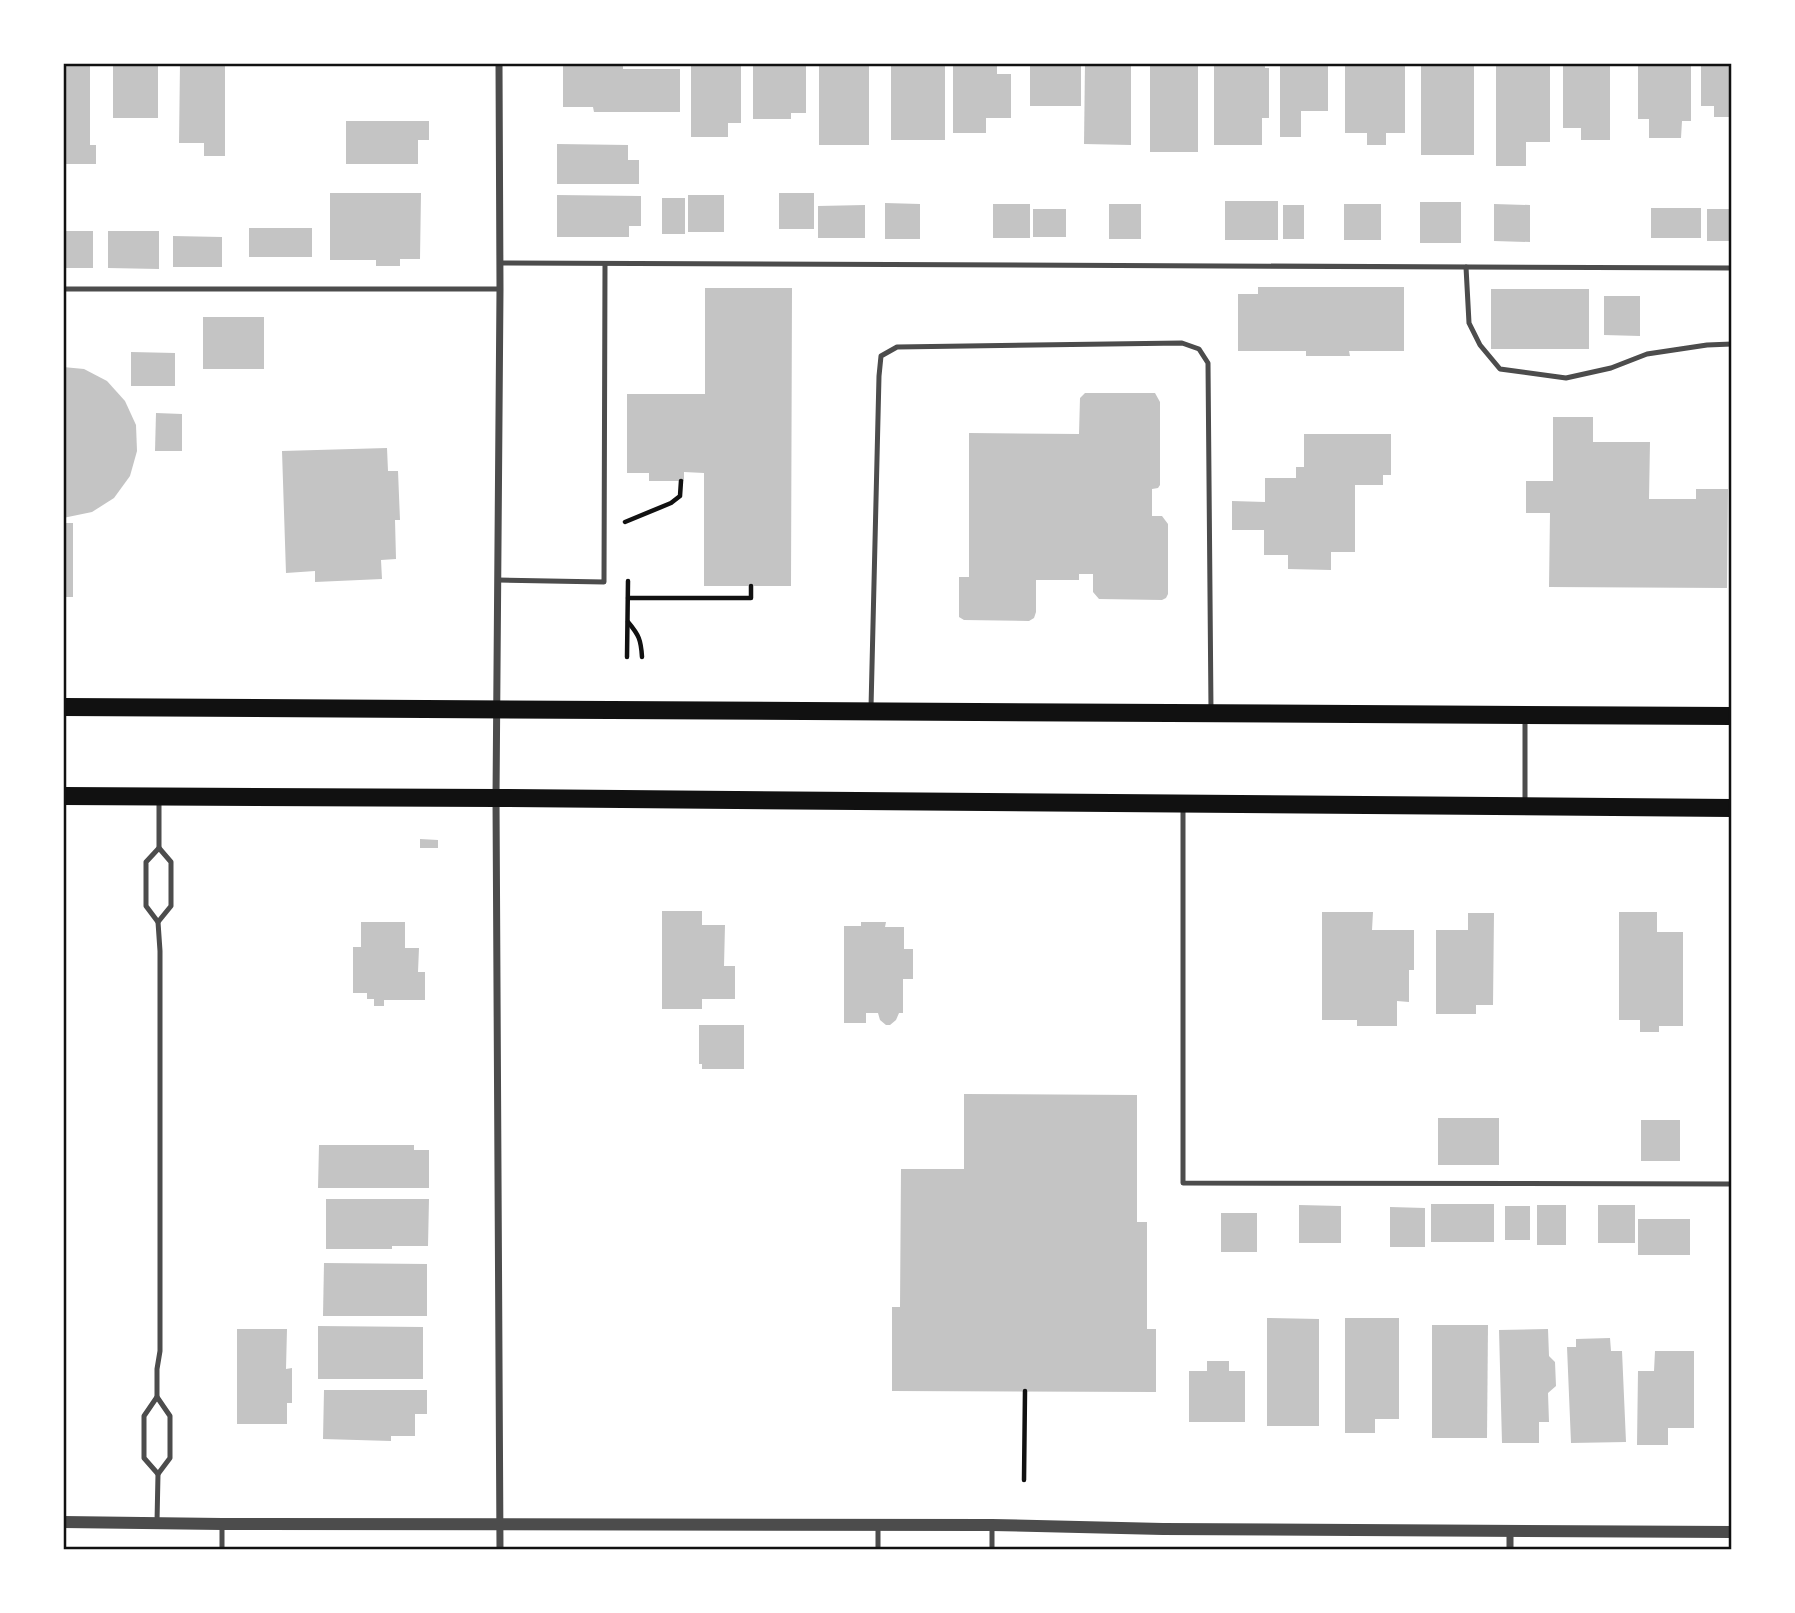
<svg xmlns="http://www.w3.org/2000/svg" width="1795" height="1613" font-family="'Golos Text',sans-serif">
<style>
.building{fill:#c4c4c4}
.lines{fill:none;stroke-linecap:round;stroke-linejoin:round}
.path{stroke:#111;stroke-width:4.5}
.service{stroke:#4c4c4c;stroke-width:5}
.minor{stroke:#4c4c4c;stroke-width:7}
.tertiary{stroke:#4c4c4c;stroke-width:12}
.primary{stroke:#111;stroke-width:18}
.neatline{fill:none;stroke:#111;stroke-width:2.5}
</style>
<rect width="100%" height="100%" fill="#fff"/>
<g class="building">
<polygon points="63,63 90,63 90,145 96,145 96,164 63,164"/>
<rect x="113" y="63" width="45" height="55"/>
<polygon points="180,63 225,63 225,156 204,156 204,143 179,143"/>
<polygon points="563,63 623,63 623,69 680,69 680,112 594,112 593,107 563,107"/>
<polygon points="691,63 741,63 741,123 728,123 728,137 691,137"/>
<polygon points="753,63 806,63 806,113 791,113 791,119 753,119"/>
<rect x="819" y="63" width="50" height="82"/>
<rect x="891" y="63" width="54" height="77"/>
<polygon points="953,63 997,63 997,74 1011,74 1011,118 986,118 986,133 953,133"/>
<rect x="1030" y="63" width="51" height="43"/>
<polygon points="1085,63 1131,63 1131,145 1084,144"/>
<rect x="1150" y="63" width="48" height="89"/>
<polygon points="1214,63 1265,63 1265,68 1269,68 1269,118 1262,118 1262,145 1214,145"/>
<polygon points="1280,63 1328,63 1328,111 1301,111 1301,137 1280,137"/>
<polygon points="1345,63 1405,63 1405,133 1386,133 1386,145 1367,145 1367,133 1345,133"/>
<rect x="1421" y="63" width="53" height="92"/>
<polygon points="1496,63 1550,63 1550,142 1526,142 1526,166 1496,166"/>
<polygon points="1563,63 1610,63 1610,140 1581,140 1581,128 1563,128"/>
<polygon points="1638,63 1691,63 1691,121 1682,121 1681,138 1649,138 1649,119 1638,119"/>
<polygon points="1701,63 1732,63 1732,117 1714,117 1714,106 1701,106"/>
<polygon points="346,121 429,121 429,140 418,140 418,164 346,164"/>
<polygon points="557,144 628,145 628,160 639,160 639,184 557,184"/>
<polygon points="330,193 421,193 420,259 400,259 400,266 376,266 376,260 330,260"/>
<rect x="779" y="193" width="35" height="36"/>
<polygon points="557,195 641,196 641,226 629,226 629,237 557,237"/>
<rect x="688" y="195" width="36" height="37"/>
<rect x="662" y="198" width="23" height="36"/>
<rect x="1225" y="201" width="53" height="39"/>
<rect x="1420" y="202" width="41" height="41"/>
<polygon points="885,203 920,204 920,239 885,239"/>
<rect x="993" y="204" width="37" height="34"/>
<rect x="1109" y="204" width="32" height="35"/>
<rect x="1344" y="204" width="37" height="36"/>
<polygon points="1494,204 1530,205 1530,242 1494,241"/>
<polygon points="865,205 865,238 818,238 818,206"/>
<rect x="1283" y="205" width="21" height="34"/>
<rect x="1651" y="208" width="50" height="30"/>
<rect x="1033" y="209" width="33" height="28"/>
<rect x="1707" y="209" width="25" height="32"/>
<rect x="249" y="228" width="63" height="29"/>
<rect x="63" y="231" width="30" height="37"/>
<polygon points="108,231 159,231 159,269 108,268"/>
<polygon points="173,236 222,237 222,267 173,267"/>
<polygon points="1258,287 1404,287 1404,351 1349,351 1350,356 1306,356 1306,351 1238,351 1238,294 1258,294"/>
<polygon points="705,288 792,288 791,586 704,586 704,473 684,472 684,481 649,481 649,473 627,473 627,394 705,394"/>
<rect x="1491" y="289" width="98" height="60"/>
<polygon points="1604,296 1640,296 1640,336 1604,335"/>
<rect x="203" y="317" width="61" height="52"/>
<polygon points="131,352 175,353 175,386 131,386"/>
<polygon points="63,367 84,369 107,381 125,401 136,425 137,451 130,476 114,498 92,512 63,518"/>
<polygon points="1085,393 1155,393 1160,402 1160,485 1158,488 1152,489 1152,516 1162,516 1168,524 1168,594 1166,598 1162,600 1099,599 1093,592 1093,574 1079,574 1079,580 1036,580 1036,612 1034,618 1029,621 964,620 959,617 959,577 969,577 969,433 1079,434 1080,398"/>
<polygon points="156,413 182,414 182,451 155,451"/>
<polygon points="1553,417 1593,417 1593,442 1650,442 1649,499 1696,499 1696,489 1728,489 1727,588 1549,587 1550,513 1526,513 1526,481 1553,481"/>
<polygon points="1304,434 1391,434 1391,475 1383,475 1383,485 1355,485 1355,552 1331,552 1331,570 1288,569 1288,555 1264,555 1264,530 1232,530 1232,501 1265,502 1265,478 1296,478 1296,467 1304,467"/>
<polygon points="387,448 388,471 398,471 400,520 395,520 396,559 381,560 382,579 315,582 315,571 286,573 282,451"/>
<rect x="63" y="523" width="10" height="74"/>
<polygon points="420,839 438,840 438,848 420,848"/>
<polygon points="662,911 702,911 702,925 725,925 724,966 735,966 735,999 702,999 702,1009 662,1009"/>
<polygon points="1322,912 1373,912 1372,930 1414,930 1414,970 1409,970 1409,1002 1397,1001 1397,1026 1357,1026 1357,1020 1322,1020"/>
<polygon points="1619,912 1657,912 1657,932 1683,932 1683,1026 1659,1026 1659,1032 1640,1032 1640,1020 1619,1020"/>
<polygon points="1468,913 1494,913 1493,1005 1476,1005 1476,1014 1436,1014 1436,930 1468,930"/>
<polygon points="361,922 405,922 405,948 419,948 418,972 425,972 425,1000 384,1000 384,1006 374,1006 374,999 367,999 367,993 353,993 353,947 361,947"/>
<polygon points="861,922 886,922 885,927 904,927 904,949 913,949 913,979 903,979 903,1013 899,1013 896,1020 890,1025 886,1025 880,1020 878,1013 866,1013 866,1023 844,1023 844,926 861,926"/>
<polygon points="699,1025 744,1025 744,1069 702,1069 702,1064 699,1064"/>
<polygon points="964,1094 1137,1095 1137,1222 1147,1222 1147,1329 1156,1329 1156,1392 892,1391 892,1307 900,1307 901,1169 964,1169"/>
<rect x="1438" y="1118" width="61" height="47"/>
<rect x="1641" y="1120" width="39" height="41"/>
<polygon points="319,1145 414,1145 414,1150 429,1150 429,1188 318,1188"/>
<polygon points="326,1199 429,1199 428,1246 392,1246 392,1249 326,1249"/>
<rect x="1431" y="1204" width="63" height="38"/>
<polygon points="1299,1205 1341,1206 1341,1243 1299,1243"/>
<rect x="1537" y="1205" width="29" height="40"/>
<rect x="1598" y="1205" width="37" height="38"/>
<rect x="1505" y="1206" width="25" height="34"/>
<polygon points="1390,1207 1425,1208 1425,1247 1390,1247"/>
<rect x="1221" y="1213" width="36" height="39"/>
<rect x="1638" y="1219" width="52" height="36"/>
<polygon points="324,1263 427,1264 427,1316 323,1316"/>
<polygon points="1267,1318 1319,1319 1319,1426 1267,1426"/>
<polygon points="1345,1318 1399,1318 1399,1419 1375,1419 1375,1433 1345,1433"/>
<polygon points="1432,1325 1488,1325 1487,1438 1432,1438"/>
<polygon points="318,1326 423,1327 423,1379 318,1379"/>
<polygon points="237,1329 287,1329 286,1369 292,1368 292,1403 287,1403 287,1424 237,1424"/>
<polygon points="1548,1329 1549,1356 1555,1362 1556,1386 1548,1393 1549,1422 1539,1422 1539,1443 1502,1443 1499,1330"/>
<polygon points="1610,1338 1611,1351 1622,1351 1626,1442 1571,1443 1567,1347 1576,1347 1576,1339"/>
<polygon points="1655,1351 1694,1351 1694,1428 1668,1428 1668,1445 1637,1445 1638,1371 1654,1371"/>
<polygon points="1207,1361 1229,1361 1229,1371 1245,1371 1245,1422 1189,1422 1189,1371 1207,1371"/>
<polygon points="324,1390 427,1390 427,1414 415,1414 415,1436 391,1436 391,1441 323,1439"/>
</g>
<g class="lines">
<g class="path">
<polyline points="625,522 671,503 680,496 681,481"/>
<polyline points="628,598 751,598 751,586"/>
<path d="M628,622c11,13 13,18 14,35"/>
<polyline points="627,657 628,581"/>
<polyline points="1024,1480 1025,1391"/>
</g>
<g class="service">
<polyline points="500,263 1732,268"/>
<polyline points="1466,267 1469,323 1480,345 1500,369 1566,378 1611,368 1647,354 1707,345 1732,344"/>
<polyline points="63,289 500,289"/>
<polyline points="498,580 604,582 605,264"/>
<polyline points="871,708 879,376 881,356 897,347 1182,343 1199,349 1208,363 1211,710"/>
<polyline points="1525,718 1525,803"/>
<polyline points="159,800 159,848"/>
<polyline points="1183,807 1183,1183 1732,1184"/>
<polygon points="159,848 171,862 171,906 158,922 146,906 146,862"/>
<polyline points="157,1397 157,1369 160,1351 160,951 158,922"/>
<polygon points="157,1397 170,1416 170,1458 158,1474 144,1458 144,1416"/>
<polyline points="157,1522 158,1474"/>
<polyline points="878,1524 878,1550"/>
<polyline points="222,1525 222,1550"/>
<polyline points="992,1525 992,1550"/>
</g>
<g class="minor">
<polyline points="499,63 500,289 496,798 500,1550"/>
<polyline points="1510,1550 1510,1530"/>
</g>
<polyline class="tertiary" points="63,1522 222,1524 992,1525 1163,1529 1732,1532"/>
<g class="primary">
<polyline points="63,707 1732,716"/>
<polyline points="63,796 496,798 1732,808"/>
</g>
</g>
<rect width="1795" height="1613" fill="none" stroke="#ffffff" stroke-width="130"/>
<rect x="65" y="65" width="1665" height="1483" class="neatline"/>
</svg>
